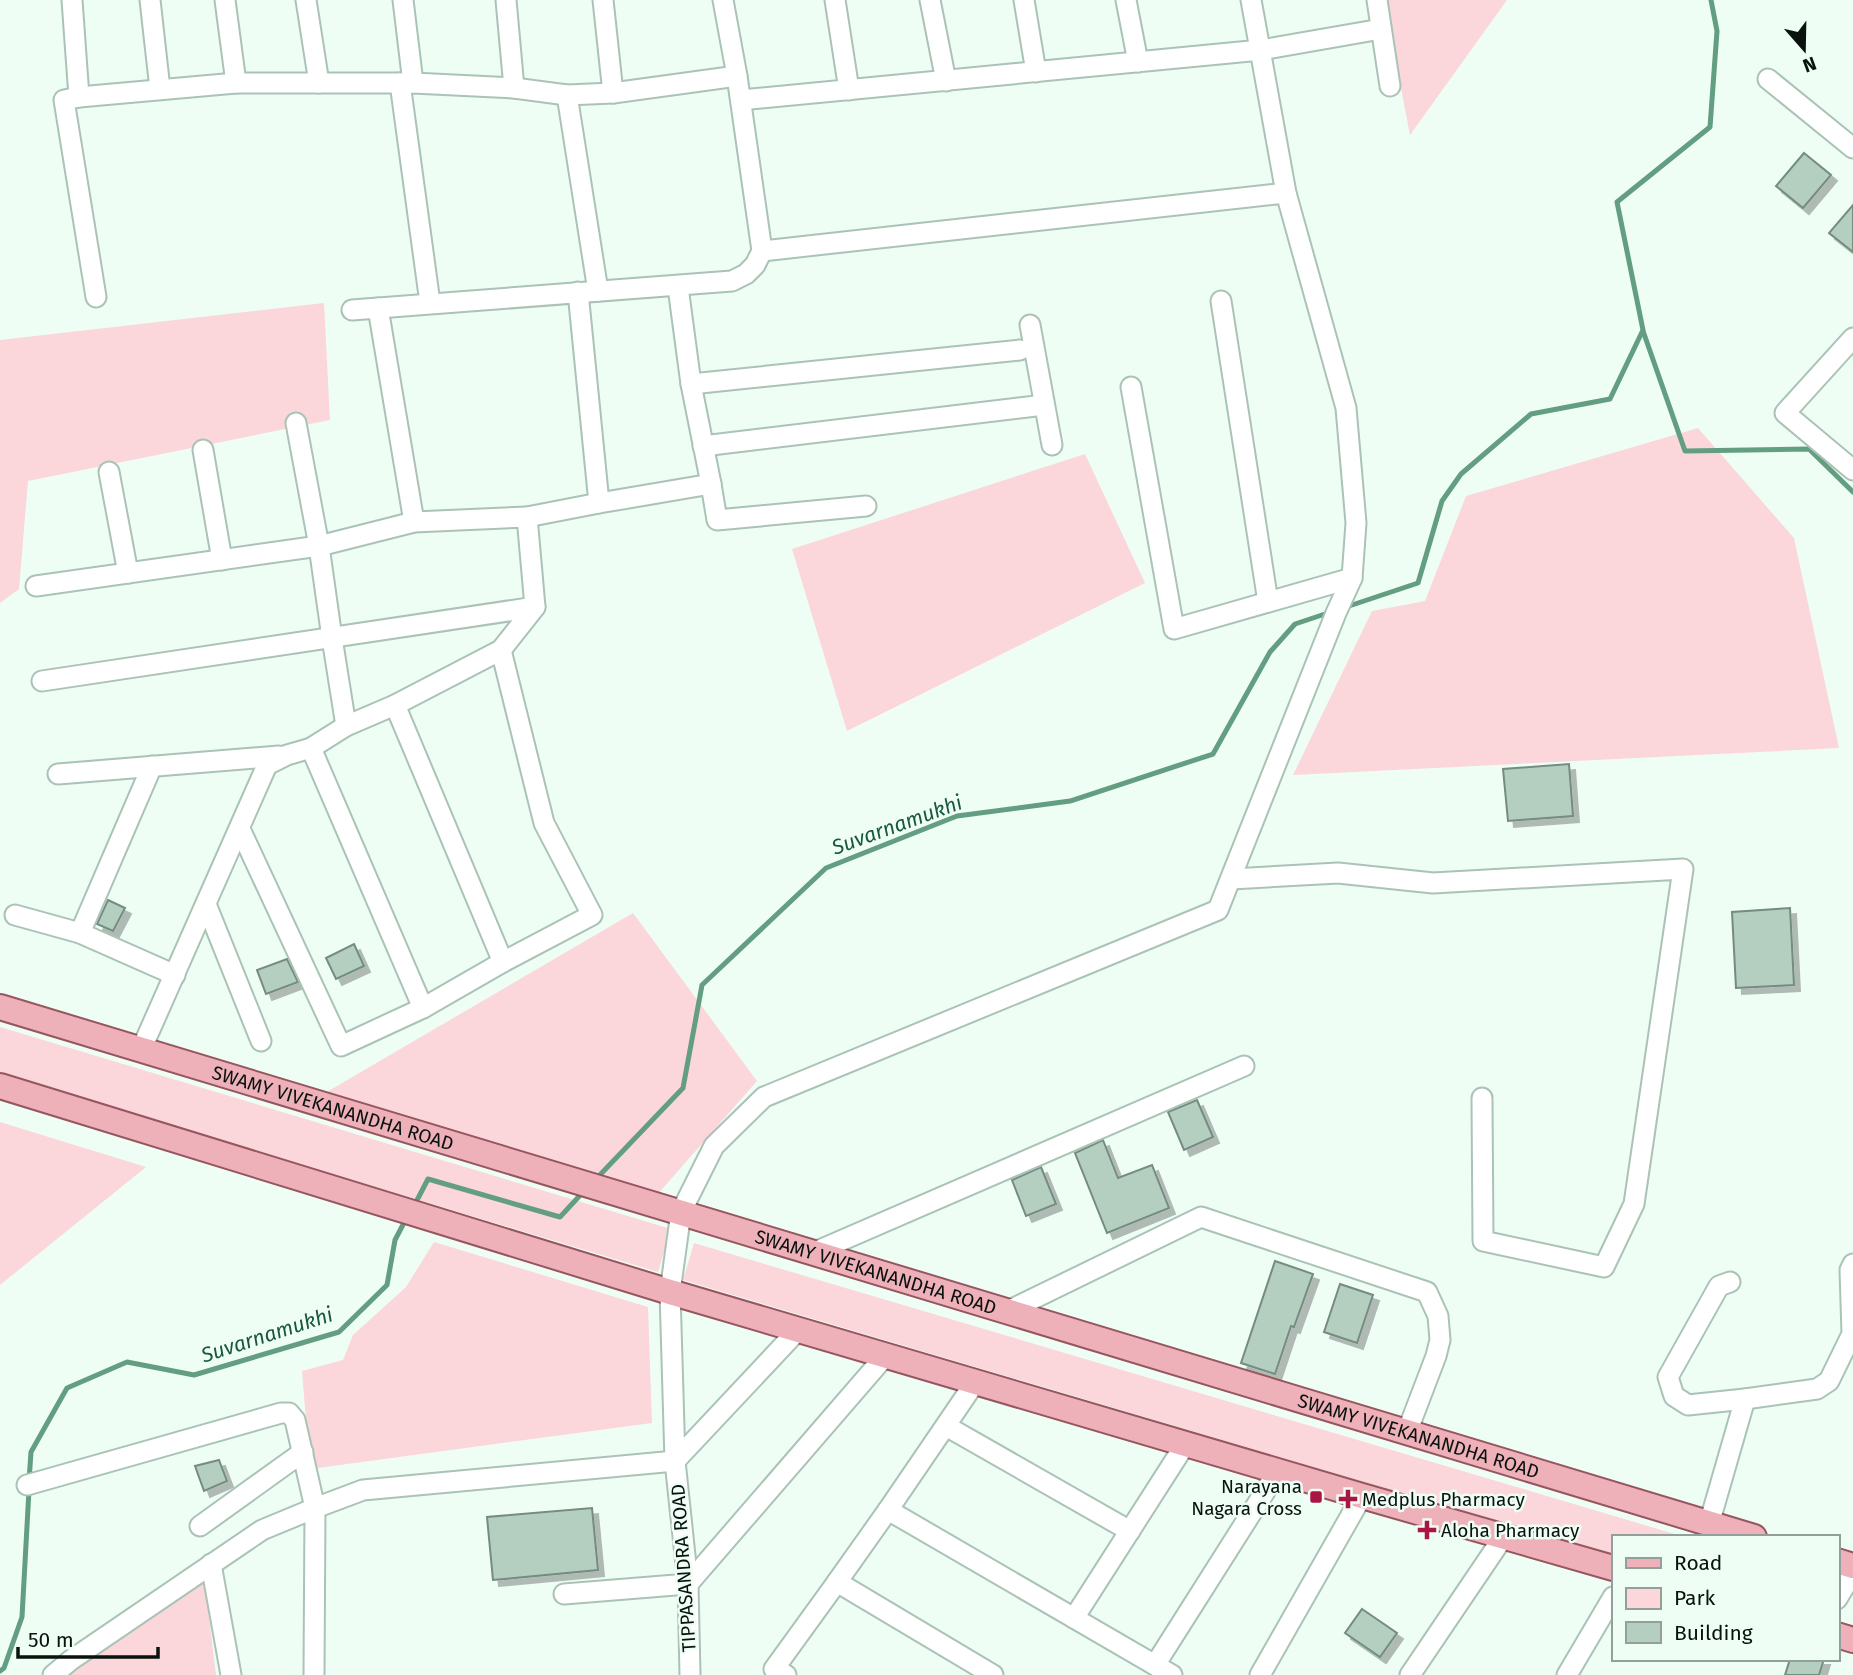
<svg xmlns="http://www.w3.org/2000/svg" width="1853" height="1675" font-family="'Fira Sans',sans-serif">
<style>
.green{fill:#fbd7db}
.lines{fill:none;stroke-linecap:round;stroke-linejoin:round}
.stream{stroke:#639d82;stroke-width:5}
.building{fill:#b4cec0;stroke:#748c80;stroke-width:2;filter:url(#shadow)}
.minor-casing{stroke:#aac3b6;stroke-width:23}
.major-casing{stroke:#96565f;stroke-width:28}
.minor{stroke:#fff;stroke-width:19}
.major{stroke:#eeb0b9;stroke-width:24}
.poi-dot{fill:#aa1544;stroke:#eefef5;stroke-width:2.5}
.labels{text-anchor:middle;stroke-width:5;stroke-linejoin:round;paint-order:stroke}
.street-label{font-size:19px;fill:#09120e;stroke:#eefef5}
.poi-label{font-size:19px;fill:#09120e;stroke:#eefef5;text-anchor:start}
.water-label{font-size:21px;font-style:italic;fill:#1a583f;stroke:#eefef5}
</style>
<defs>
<filter id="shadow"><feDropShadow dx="6" dy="6" stdDeviation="0" flood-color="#0004"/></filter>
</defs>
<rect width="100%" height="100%" fill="#eefef5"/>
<g class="green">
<polygon points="1384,0 1507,0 1410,135"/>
<polygon points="324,303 330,420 28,481 19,589 0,603 0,340"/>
<polygon points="1698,428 1794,538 1839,748 1293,775 1372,611 1425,601 1466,496"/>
<polygon points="1085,454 1145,583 847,731 792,549"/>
<polygon points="633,913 757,1081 657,1195 325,1093"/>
<polygon points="0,1027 671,1229 658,1272 0,1074"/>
<polygon points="0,1122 146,1167 0,1285"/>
<polygon points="434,1242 648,1307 652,1423 310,1469 302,1371 343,1360 353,1335 406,1287"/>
<polygon points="694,1243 1685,1537 1613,1537 1613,1556 683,1280"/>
<polygon points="203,1568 216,1675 66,1675"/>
</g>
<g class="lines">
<g class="stream">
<polyline points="1643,331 1685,451 1809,449 1853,492"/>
<polyline points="1343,608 1418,583 1442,501 1461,474 1531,414 1610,399 1643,330 1617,202 1710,127 1717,31 1711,0"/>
<polyline points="596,1179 683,1088 702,985 826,868 957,816 1070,801 1213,754 1270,652 1295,624 1331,612"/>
<polyline points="414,1206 428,1179 560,1217 584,1191"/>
<polyline points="29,1481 31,1452 67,1388 127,1362 194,1375 339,1332 387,1285 395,1240 407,1217"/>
<polyline points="0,1671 4,1668 22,1617 29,1490"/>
</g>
</g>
<g class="building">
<polygon points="1804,153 1831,175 1803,208 1776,186"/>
<polygon points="1853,205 1853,252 1829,233"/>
<polygon points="1569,764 1573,816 1508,821 1503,769"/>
<polygon points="108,900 125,908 113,931 97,924"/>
<polygon points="1790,908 1794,985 1736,988 1732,912"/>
<polygon points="354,944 364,966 336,979 326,958"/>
<polygon points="287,959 298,982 266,994 257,970"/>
<polygon points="1197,1100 1213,1137 1184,1150 1168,1112"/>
<polygon points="1103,1140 1118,1178 1152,1165 1169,1208 1107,1233 1075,1153"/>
<polygon points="1041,1167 1056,1204 1026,1216 1012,1180"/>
<polygon points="1275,1261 1313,1274 1294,1327 1291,1326 1275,1374 1241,1363"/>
<polygon points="1340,1284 1373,1295 1357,1343 1324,1332"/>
<polygon points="219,1460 227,1481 204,1491 195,1466"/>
<polygon points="592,1508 598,1570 493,1580 487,1517"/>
<polygon points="1362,1609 1397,1633 1380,1657 1345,1633"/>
<polygon points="1790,1659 1824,1659 1819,1675 1785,1675"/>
</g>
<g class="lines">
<defs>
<g id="minor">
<polyline points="72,0 79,97"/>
<polyline points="150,0 160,89"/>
<polyline points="225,0 236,83"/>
<polyline points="306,0 319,83"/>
<polyline points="403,0 413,83"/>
<polyline points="506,0 514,88"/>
<polyline points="603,0 613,93"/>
<polyline points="835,0 849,90"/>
<polyline points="930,0 946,81"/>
<polyline points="1024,0 1036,72"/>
<polyline points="1126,0 1138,62"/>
<polyline points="1377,0 1390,86"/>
<polyline points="1768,79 1853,148"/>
<polyline points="400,83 430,303"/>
<polyline points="567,95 598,291"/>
<polyline points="741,100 1261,50 1381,29"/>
<polyline points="762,251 1286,193"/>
<polyline points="96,297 64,100 79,97 236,83 413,83 514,88 567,95 613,93 737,76"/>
<polyline points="1221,301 1268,602"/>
<polyline points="378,308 414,522"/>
<polyline points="352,310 732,281 746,274 755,265 762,251 737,76 723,0"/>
<polyline points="1030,325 1052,445"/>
<polyline points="1853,338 1785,413 1853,470"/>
<polyline points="691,384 1020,350"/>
<polyline points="1131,387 1174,629 1352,578"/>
<polyline points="296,423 319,546 332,638 346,726"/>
<polyline points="703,446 1044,405"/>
<polyline points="203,450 222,560"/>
<polyline points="109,472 128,573"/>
<polyline points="711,484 717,520 866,506"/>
<polyline points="599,503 711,484 691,384 678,287"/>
<polyline points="527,517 599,503 578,292"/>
<polyline points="36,586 319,546 414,522 527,517 535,607 501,650 395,705 346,726 311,748 287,755 267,765 141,1050"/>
<polyline points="42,681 535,607"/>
<polyline points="395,705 503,962"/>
<polyline points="311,748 423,1008"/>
<polyline points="152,766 80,933 175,975"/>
<polyline points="58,774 279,756"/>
<polyline points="240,829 341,1046 423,1008 503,962 592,915 544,823 501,650"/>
<polyline points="1231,879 1338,873 1433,883 1683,869 1634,1204 1604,1267 1483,1241 1482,1098"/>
<polyline points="206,904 261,1041"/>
<polyline points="15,915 80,933"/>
<polyline points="815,1252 1244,1066"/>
<polyline points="1730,1282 1719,1286 1668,1377 1674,1396 1688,1405 1745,1399 1817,1389 1829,1381 1852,1334 1850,1270 1853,1264"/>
<polyline points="1008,1311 1201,1217 1427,1292 1438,1316 1440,1340 1436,1356 1407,1432"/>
<polyline points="976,1381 888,1510 1172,1675"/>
<polyline points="946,1426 1130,1531"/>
<polyline points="27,1485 281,1413 289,1413 295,1420 315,1508 314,1675"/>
<polyline points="888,1510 837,1582 993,1675"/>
<polyline points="1709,1524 1745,1399"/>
<polyline points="200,1526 303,1452"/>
<polyline points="211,1564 231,1675"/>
<polyline points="564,1594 688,1584 886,1355"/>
<polyline points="1837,1599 1853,1572"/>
<polyline points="1074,1618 1186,1443"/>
<polyline points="1155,1665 1278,1471"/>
<polyline points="53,1675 71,1660 262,1530 315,1508 363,1490 675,1461 799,1329"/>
<polyline points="690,1675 688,1584 675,1461 670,1292 681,1212 714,1146 764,1097 1218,910 1336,613 1352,578 1356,523 1346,408 1286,193 1251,0"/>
<polyline points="786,1675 774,1669 837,1582"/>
<polyline points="1260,1675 1362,1496"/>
<polyline points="1410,1675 1504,1536"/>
<polyline points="1567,1675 1613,1597"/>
</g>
<g id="major">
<path id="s1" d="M0,1007l1754,530"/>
<polyline points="0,1086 670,1292 1362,1496 1613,1568"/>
<polyline points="1837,1561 1853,1566"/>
<polyline points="1837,1635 1853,1640"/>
</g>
</defs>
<use href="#minor" class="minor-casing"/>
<use href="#major" class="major-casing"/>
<use href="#minor" class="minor"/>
<use href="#major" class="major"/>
</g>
<g class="poi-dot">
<rect x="1309" y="1490" width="14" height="14" rx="3.5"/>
<path d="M1344.5 1488.5h7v7h7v7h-7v7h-7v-7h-7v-7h7z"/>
<path d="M1423.5 1519.5h7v7h7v7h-7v7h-7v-7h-7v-7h7z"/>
</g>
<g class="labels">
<g class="street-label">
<text dy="7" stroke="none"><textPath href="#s1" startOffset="348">SWAMY VIVEKANANDHA ROAD</textPath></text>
<text dy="7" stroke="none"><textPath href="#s1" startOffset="915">SWAMY VIVEKANANDHA ROAD</textPath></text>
<text dy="7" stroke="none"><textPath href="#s1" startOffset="1482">SWAMY VIVEKANANDHA ROAD</textPath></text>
<text transform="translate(683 1568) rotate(-94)" y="7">TIPPASANDRA ROAD</text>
</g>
<g class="poi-label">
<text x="1302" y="1493" text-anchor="end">Narayana<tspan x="1302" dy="22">Nagara Cross</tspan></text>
<text x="1362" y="1506">Medplus Pharmacy</text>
<text x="1441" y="1537">Aloha Pharmacy</text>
</g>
<g class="water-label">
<text transform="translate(897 825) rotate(-20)" y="7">Suvarnamukhi</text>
<text transform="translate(267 1335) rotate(-18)" y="7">Suvarnamukhi</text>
</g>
</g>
<rect x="1612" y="1535" width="228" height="126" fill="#eefef5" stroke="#92a099" stroke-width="2"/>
<rect x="1626" y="1558" width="35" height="10" fill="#eeb0b9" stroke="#92a099" stroke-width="2"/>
<text x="1674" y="1570" font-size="21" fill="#09120e">Road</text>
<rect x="1626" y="1588" width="35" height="21" fill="#fbd7db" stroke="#92a099" stroke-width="2"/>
<text x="1674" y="1605" font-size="21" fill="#09120e">Park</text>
<rect x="1626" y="1622" width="35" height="21" fill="#b4cec0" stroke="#92a099" stroke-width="2"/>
<text x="1674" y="1640" font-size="21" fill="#09120e">Building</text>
<g transform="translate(1804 49) rotate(160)" stroke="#eefef5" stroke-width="5" paint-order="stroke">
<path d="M0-5L12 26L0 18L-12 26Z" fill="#09120e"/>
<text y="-10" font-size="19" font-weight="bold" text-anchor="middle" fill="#09120e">N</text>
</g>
<path d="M18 1647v10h140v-10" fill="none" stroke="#09120e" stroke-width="3.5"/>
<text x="28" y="1647" font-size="21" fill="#09120e" stroke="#eefef5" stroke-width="5" paint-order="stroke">50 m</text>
</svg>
